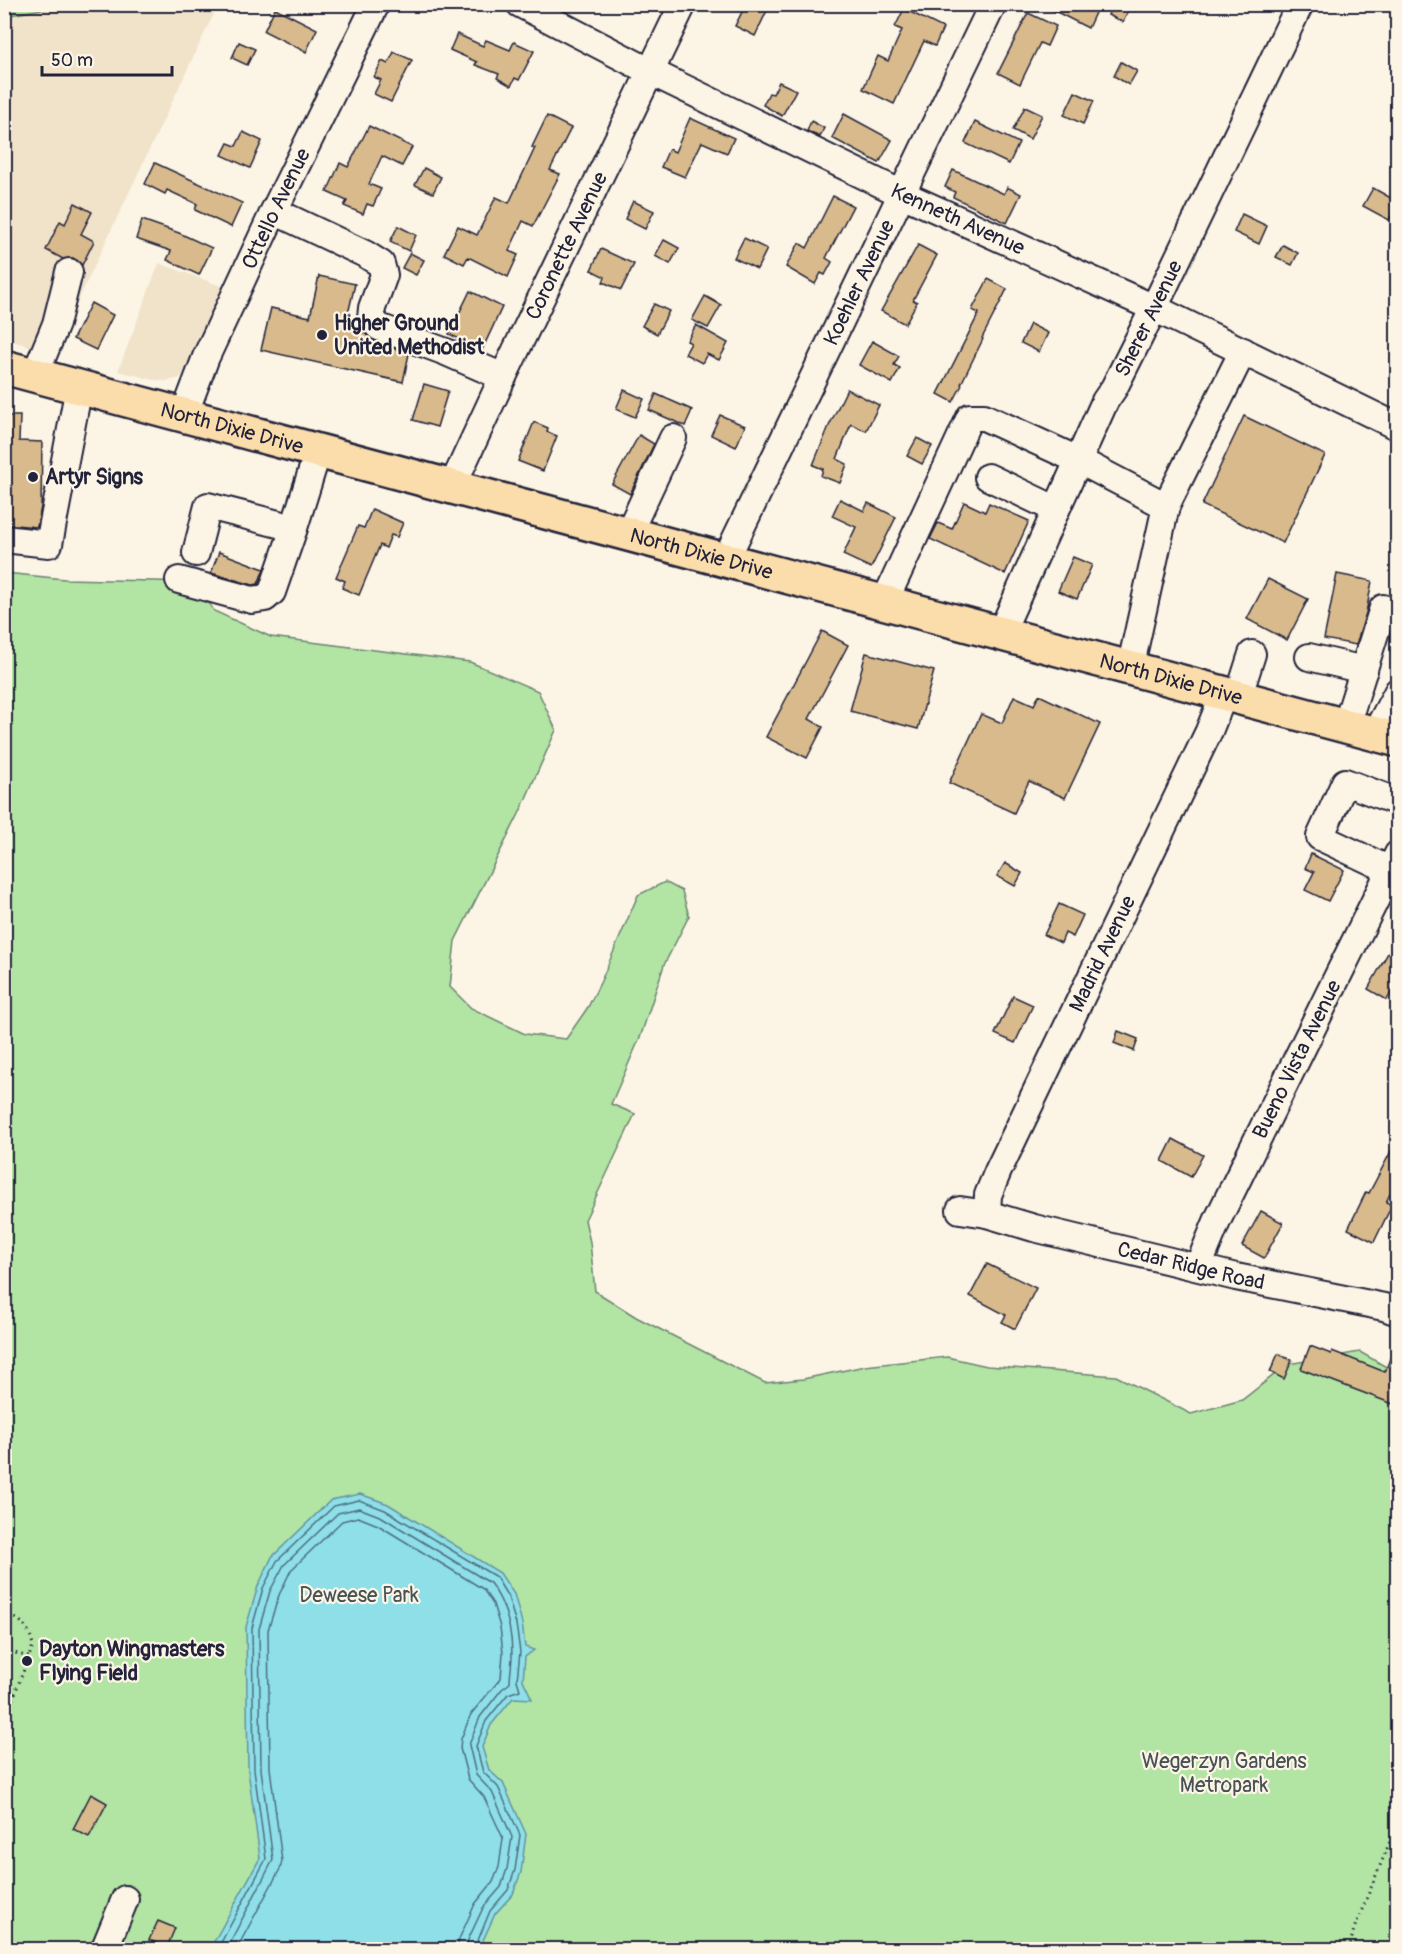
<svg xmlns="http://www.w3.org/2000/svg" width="1402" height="1954" font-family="Pangolin,sans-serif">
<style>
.built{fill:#f1e3ca}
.green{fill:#b2e4a4;stroke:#6a8370;stroke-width:1.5}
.water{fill:#8edfe8;stroke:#6393a3;stroke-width:1.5}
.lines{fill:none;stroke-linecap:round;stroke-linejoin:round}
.shore{stroke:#4d6e80;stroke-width:1.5}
.building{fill:#d8ba8c;stroke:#22223b;stroke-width:1.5}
.minor-casing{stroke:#22223b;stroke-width:30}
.major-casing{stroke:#22223b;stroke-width:38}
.path{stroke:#22223b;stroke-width:3;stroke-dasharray:1.5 4.5;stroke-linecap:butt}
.minor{stroke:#fcf5e5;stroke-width:26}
.major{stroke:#fbddab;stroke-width:33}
.poi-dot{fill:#22223b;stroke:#fcf5e5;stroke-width:2}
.labels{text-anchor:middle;stroke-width:4.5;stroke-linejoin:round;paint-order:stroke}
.street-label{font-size:21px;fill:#22223b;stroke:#fcf5e5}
.poi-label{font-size:21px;font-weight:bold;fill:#22223b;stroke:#fcf5e5;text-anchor:start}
.park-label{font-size:21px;fill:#465255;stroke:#fcf5e5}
</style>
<rect width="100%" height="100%" fill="#fcf5e5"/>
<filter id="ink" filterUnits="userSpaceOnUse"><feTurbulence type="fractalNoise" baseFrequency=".0167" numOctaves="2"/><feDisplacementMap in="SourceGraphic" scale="12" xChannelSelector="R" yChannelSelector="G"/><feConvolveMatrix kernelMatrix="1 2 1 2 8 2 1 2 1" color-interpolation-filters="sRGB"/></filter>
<g filter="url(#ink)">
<g class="built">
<polygon points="4,5 218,5 53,353 5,339"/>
<polygon points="159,263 224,287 187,368 180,378 168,381 154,380 118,371"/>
</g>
<g class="green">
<polygon points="5,4 48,5 48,8 5,16"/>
<polygon points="5,573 65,579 196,582 214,611 271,637 470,662 538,691 556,730 519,814 455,941 450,987 471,1008 525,1034 566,1039 588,1007 601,981 638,895 665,882 682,891 689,916 664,965 641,1035 611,1104 635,1114 585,1220 590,1242 595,1291 636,1317 765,1383 803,1379 865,1366 947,1357 987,1366 1116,1376 1191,1414 1242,1400 1288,1364 1360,1352 1397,1373 1397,1949 5,1950"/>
</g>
<polygon class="water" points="360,1494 388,1504 500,1573 514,1594 522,1623 525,1647 534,1650 525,1657 523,1680 532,1699 513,1698 491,1725 482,1747 489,1770 503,1783 526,1834 521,1872 513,1894 495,1914 479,1949 210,1949 260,1858 248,1770 246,1627 258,1586 272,1557 331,1500"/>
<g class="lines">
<g class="shore">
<polyline points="217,1950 266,1859 254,1769 252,1628 263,1588 277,1561 334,1506 359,1500 385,1510 496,1577 508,1597 516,1624 520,1652 517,1680 520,1690 508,1694 486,1721 476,1746 483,1772 498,1787 520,1835 515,1870 508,1890 490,1911 474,1950"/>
<path d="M226,1950l47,-90 -12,-91 -2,-140 11,-38 14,-26 54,-52 21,-5 23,9 108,66c15,20 22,46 22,72 0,9 -2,19 -2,28l-8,6 -22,28 -11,28 7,30 16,17 20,45 -5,32 -6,18 -18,21 -16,34v8"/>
<polyline points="236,1950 280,1869 282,1861 270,1768 268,1630 279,1595 291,1570 342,1521 358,1517 378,1525 483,1589 493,1604 500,1627 503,1653 501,1678 471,1714 461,1739 460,1748 468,1779 484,1797 503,1838 499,1867 493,1882 475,1904 459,1939 457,1950"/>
</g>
</g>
<g class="building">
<polygon points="746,4 770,4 755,36 735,26"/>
<polygon points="1041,4 1099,4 1088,28"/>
<polygon points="1112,4 1119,4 1129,9 1123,22 1108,15"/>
<polygon points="275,8 317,29 306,52 264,31"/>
<polygon points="904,9 943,28 935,46 924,41 894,104 863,89 878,56 888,61 902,30 895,27"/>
<polygon points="1028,13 1056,26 1047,46 1040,43 1020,84 998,73"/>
<polygon points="457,34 483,46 486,40 510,50 514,42 534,51 519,80 515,78 511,86 497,78 499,74 475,65 477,62 450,50"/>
<polygon points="239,42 255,49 247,65 232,58"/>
<polygon points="394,52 412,60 391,102 374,94 381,80 374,77 382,61 388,64"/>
<polygon points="1121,62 1137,71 1129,85 1114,76"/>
<polygon points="779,82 796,90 782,116 763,105 769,93 773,94"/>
<polygon points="1075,92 1094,101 1083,124 1064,115"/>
<polygon points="1025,107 1042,115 1030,139 1013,130"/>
<polygon points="844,114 892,140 879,163 832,138"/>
<polygon points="547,116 571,128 550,170 560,174 533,226 523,221 509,251 518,255 508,277 468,257 464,264 444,254 458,226 477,235 496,197 509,203 535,148 532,147"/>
<polygon points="690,118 734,138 727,153 702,142 685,177 661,167 669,149 675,152"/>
<polygon points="811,121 824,128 820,137 807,131"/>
<polygon points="975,122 1019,143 1009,164 965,143"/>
<polygon points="369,126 412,147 402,166 382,156 369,184 381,189 373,206 367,204 363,214 344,206 347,201 327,192 340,163 348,167"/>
<polygon points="243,132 262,141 250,168 222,155 228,143 236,146"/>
<polygon points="155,163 242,203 231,227 195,210 197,204 167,190 165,194 145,184"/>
<polygon points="424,168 441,177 433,193 415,185"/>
<polygon points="953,170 1004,194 1007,187 1021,194 1007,223 953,197 955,192 945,187"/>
<polygon points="1373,188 1398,202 1398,205 1389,220 1363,206"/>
<polygon points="833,196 853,206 826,258 832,262 825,275 821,273 815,284 786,267 799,243 807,248"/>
<polygon points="633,201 654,211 645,229 625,219"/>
<polygon points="75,203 92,212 81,234 94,241 82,265 73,258 63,259 46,250 60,221 65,224"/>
<polygon points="1242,214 1267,226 1259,244 1234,232"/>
<polygon points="142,220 179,233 212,248 199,275 167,260 171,251 136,239"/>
<polygon points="398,226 416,235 409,251 390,242"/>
<polygon points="744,238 767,249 757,269 734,258"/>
<polygon points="664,240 679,248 670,264 655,256"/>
<polygon points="918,245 937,255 913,300 917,302 905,324 881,311"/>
<polygon points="1283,245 1298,253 1292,265 1276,257"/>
<polygon points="601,249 634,264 621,290 603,282 605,277 591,270"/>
<polygon points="410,253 424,260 416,275 402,268"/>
<polygon points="319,276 355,284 345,327 362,331 374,341 409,354 403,382 261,350 271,308 310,317"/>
<polygon points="988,279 1007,289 982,338 983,339 961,384 962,385 953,402 938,394 979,313 972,310"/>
<polygon points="470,291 502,307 482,350 449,334"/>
<polygon points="705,296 721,305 708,328 692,320"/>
<polygon points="91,303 113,315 96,350 73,339"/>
<polygon points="654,304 669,311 657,334 642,326"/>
<polygon points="1030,324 1048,333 1039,352 1021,343"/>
<polygon points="696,325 728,343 719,360 707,354 702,363 685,354 691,343 687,341"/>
<polygon points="872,341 899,356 894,365 900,368 892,383 859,365"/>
<polygon points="424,384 448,391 437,427 413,420"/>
<polygon points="847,389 879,405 866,431 851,424 837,459 847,464 840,483 821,476 823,469 813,465 829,426"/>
<polygon points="624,390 644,399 635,417 616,409"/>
<polygon points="656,394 692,410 685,426 649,410"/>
<polygon points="720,415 745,426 736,447 711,435"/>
<polygon points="4,416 20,416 19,441 42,442 41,507 37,527 4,524"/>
<polygon points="1244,416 1325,455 1283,543 1202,505"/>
<polygon points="534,422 548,428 547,432 557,436 543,471 518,461"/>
<polygon points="639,435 654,444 630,494 612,484"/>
<polygon points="917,438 932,446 922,464 907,456"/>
<polygon points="840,499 864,511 868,503 896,517 871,568 843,555 856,527 832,516"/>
<polygon points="964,502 985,512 989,503 1029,521 1005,574 930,539 938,523 952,529"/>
<polygon points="372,509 403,523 397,537 391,535 386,548 380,545 359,595 342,588 345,581 336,577 358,526 364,528"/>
<polygon points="219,552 264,569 258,584 253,585 211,573"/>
<polygon points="1073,557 1092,565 1077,599 1058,591"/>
<polygon points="1337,574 1372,581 1366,613 1356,645 1324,639"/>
<polygon points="1268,579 1308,599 1287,640 1247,619"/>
<polygon points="822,631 848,645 809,719 823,727 807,758 766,737"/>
<polygon points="866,653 934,671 918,729 850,711"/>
<polygon points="1039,695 1100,724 1065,798 1029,781 1014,813 949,783 981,714 1002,723 1014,696 1034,705"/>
<polygon points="1311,854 1344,870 1328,901 1305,890 1314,872 1305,868"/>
<polygon points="1005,863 1022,873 1015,886 997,876"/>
<polygon points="1059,904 1083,915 1073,937 1065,933 1061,943 1044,935"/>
<polygon points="1398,935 1398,980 1387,1000 1368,989"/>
<polygon points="1013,996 1033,1005 1015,1043 995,1034"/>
<polygon points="1118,1031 1138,1039 1134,1051 1114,1043"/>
<polygon points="1398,1138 1398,1179 1386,1202 1392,1205 1374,1242 1348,1229 1366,1192 1369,1193"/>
<polygon points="1173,1139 1203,1155 1191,1177 1162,1161"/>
<polygon points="1261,1211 1283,1223 1264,1258 1242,1246"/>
<polygon points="987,1264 1036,1288 1015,1329 1002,1322 1006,1315 970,1296"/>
<polygon points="1396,1342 1398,1393 1393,1404 1301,1369 1310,1346 1331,1354 1332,1351 1385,1372"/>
<polygon points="1278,1354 1292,1360 1284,1379 1270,1372"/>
<polygon points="91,1794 107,1803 89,1837 73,1829"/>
<polygon points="158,1921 175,1928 167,1947 149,1940"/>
</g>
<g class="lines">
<defs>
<g id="minor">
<path id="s1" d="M520,4l131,68 251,122 252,114 244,119"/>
<polyline points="274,211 365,254 381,264 384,275 372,308 371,318 379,327 446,352 503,377"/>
<polyline points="35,375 56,324 69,272"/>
<path id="s2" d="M184,415l22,-58 68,-146 102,-207"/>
<polyline points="988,477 1055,509"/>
<path id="s3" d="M452,487l51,-110 180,-373"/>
<polyline points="1166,506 1243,351"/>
<polyline points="628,534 673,438"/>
<polyline points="4,539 49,544 79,387"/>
<polyline points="196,553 208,506 294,528 318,451"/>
<path id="s4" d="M725,561l268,-557"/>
<polyline points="179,580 252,600 265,598 272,592 294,528"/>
<polyline points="884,603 970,417 984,417 1078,460 1166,506 1130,669"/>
<path id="s5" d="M1000,635l105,-234 9,-13 40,-80 146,-304"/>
<polyline points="1309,657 1364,670"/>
<polyline points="1238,698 1252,654"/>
<polyline points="1346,726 1383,608"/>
<polyline points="1375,734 1398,691"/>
<polyline points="1390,870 1320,837 1345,782 1398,802"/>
<path id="s6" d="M960,1210l27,4 47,14 202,49 148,30 14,5"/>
<path id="s7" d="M987,1214l1,-19 10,-24 211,-440 15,-37"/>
<path id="s8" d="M1198,1267l20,-48 180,-365"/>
<polyline points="104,1950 125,1899"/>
</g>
<g id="major">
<path id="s9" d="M4,367l1394,373"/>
</g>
</defs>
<use href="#minor" class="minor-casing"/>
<use href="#major" class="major-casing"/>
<g class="path">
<path d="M4,1614c18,4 26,15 29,32l-29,76"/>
<polyline points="4,1650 29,1657"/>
<polyline points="1349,1950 1354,1929 1398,1822"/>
</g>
<use href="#minor" class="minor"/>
<use href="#major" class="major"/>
</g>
</g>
<g class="poi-dot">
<circle cx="322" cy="335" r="6"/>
<circle cx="33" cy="477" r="6"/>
<circle cx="27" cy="1661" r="6"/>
</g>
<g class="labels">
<g class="street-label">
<text dy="7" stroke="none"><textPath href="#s2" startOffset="226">Ottello Avenue</textPath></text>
<text dy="7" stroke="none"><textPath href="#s1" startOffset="488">Kenneth Avenue</textPath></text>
<text dy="7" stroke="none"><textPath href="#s3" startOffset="267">Coronette Avenue</textPath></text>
<text dy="7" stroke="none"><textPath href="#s4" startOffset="309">Koehler Avenue</textPath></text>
<text dy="7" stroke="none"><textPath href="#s5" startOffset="350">Sherer Avenue</textPath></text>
<text dy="7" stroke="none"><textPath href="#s9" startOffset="236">North Dixie Drive</textPath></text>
<text dy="7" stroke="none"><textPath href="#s9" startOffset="722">North Dixie Drive</textPath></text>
<text dy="7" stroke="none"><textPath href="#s9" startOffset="1208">North Dixie Drive</textPath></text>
<text dy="7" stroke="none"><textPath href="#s7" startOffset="286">Madrid Avenue</textPath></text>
<text dy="7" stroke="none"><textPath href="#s8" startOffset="230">Bueno Vista Avenue</textPath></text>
<text dy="7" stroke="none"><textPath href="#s6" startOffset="238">Cedar Ridge Road</textPath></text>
</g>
<g class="poi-label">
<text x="334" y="330">Higher Ground<tspan x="334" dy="24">United Methodist</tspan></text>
<text x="45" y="484">Artyr Signs</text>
<text x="39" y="1656">Dayton Wingmasters<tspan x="39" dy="24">Flying Field</tspan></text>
</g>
<g class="park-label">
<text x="359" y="1602">Deweese Park</text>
<text x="1224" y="1768">Wegerzyn Gardens<tspan x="1224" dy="24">Metropark</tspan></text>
</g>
</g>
<rect width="1402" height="1954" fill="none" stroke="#fcf5e5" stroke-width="24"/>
<rect x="12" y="12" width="1378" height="1930" fill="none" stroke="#22223b" stroke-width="2" filter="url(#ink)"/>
<path d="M42 66v9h130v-9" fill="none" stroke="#22223b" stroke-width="3"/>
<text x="51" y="66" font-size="18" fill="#22223b" stroke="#fcf5e5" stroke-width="4.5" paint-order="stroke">50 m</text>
</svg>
